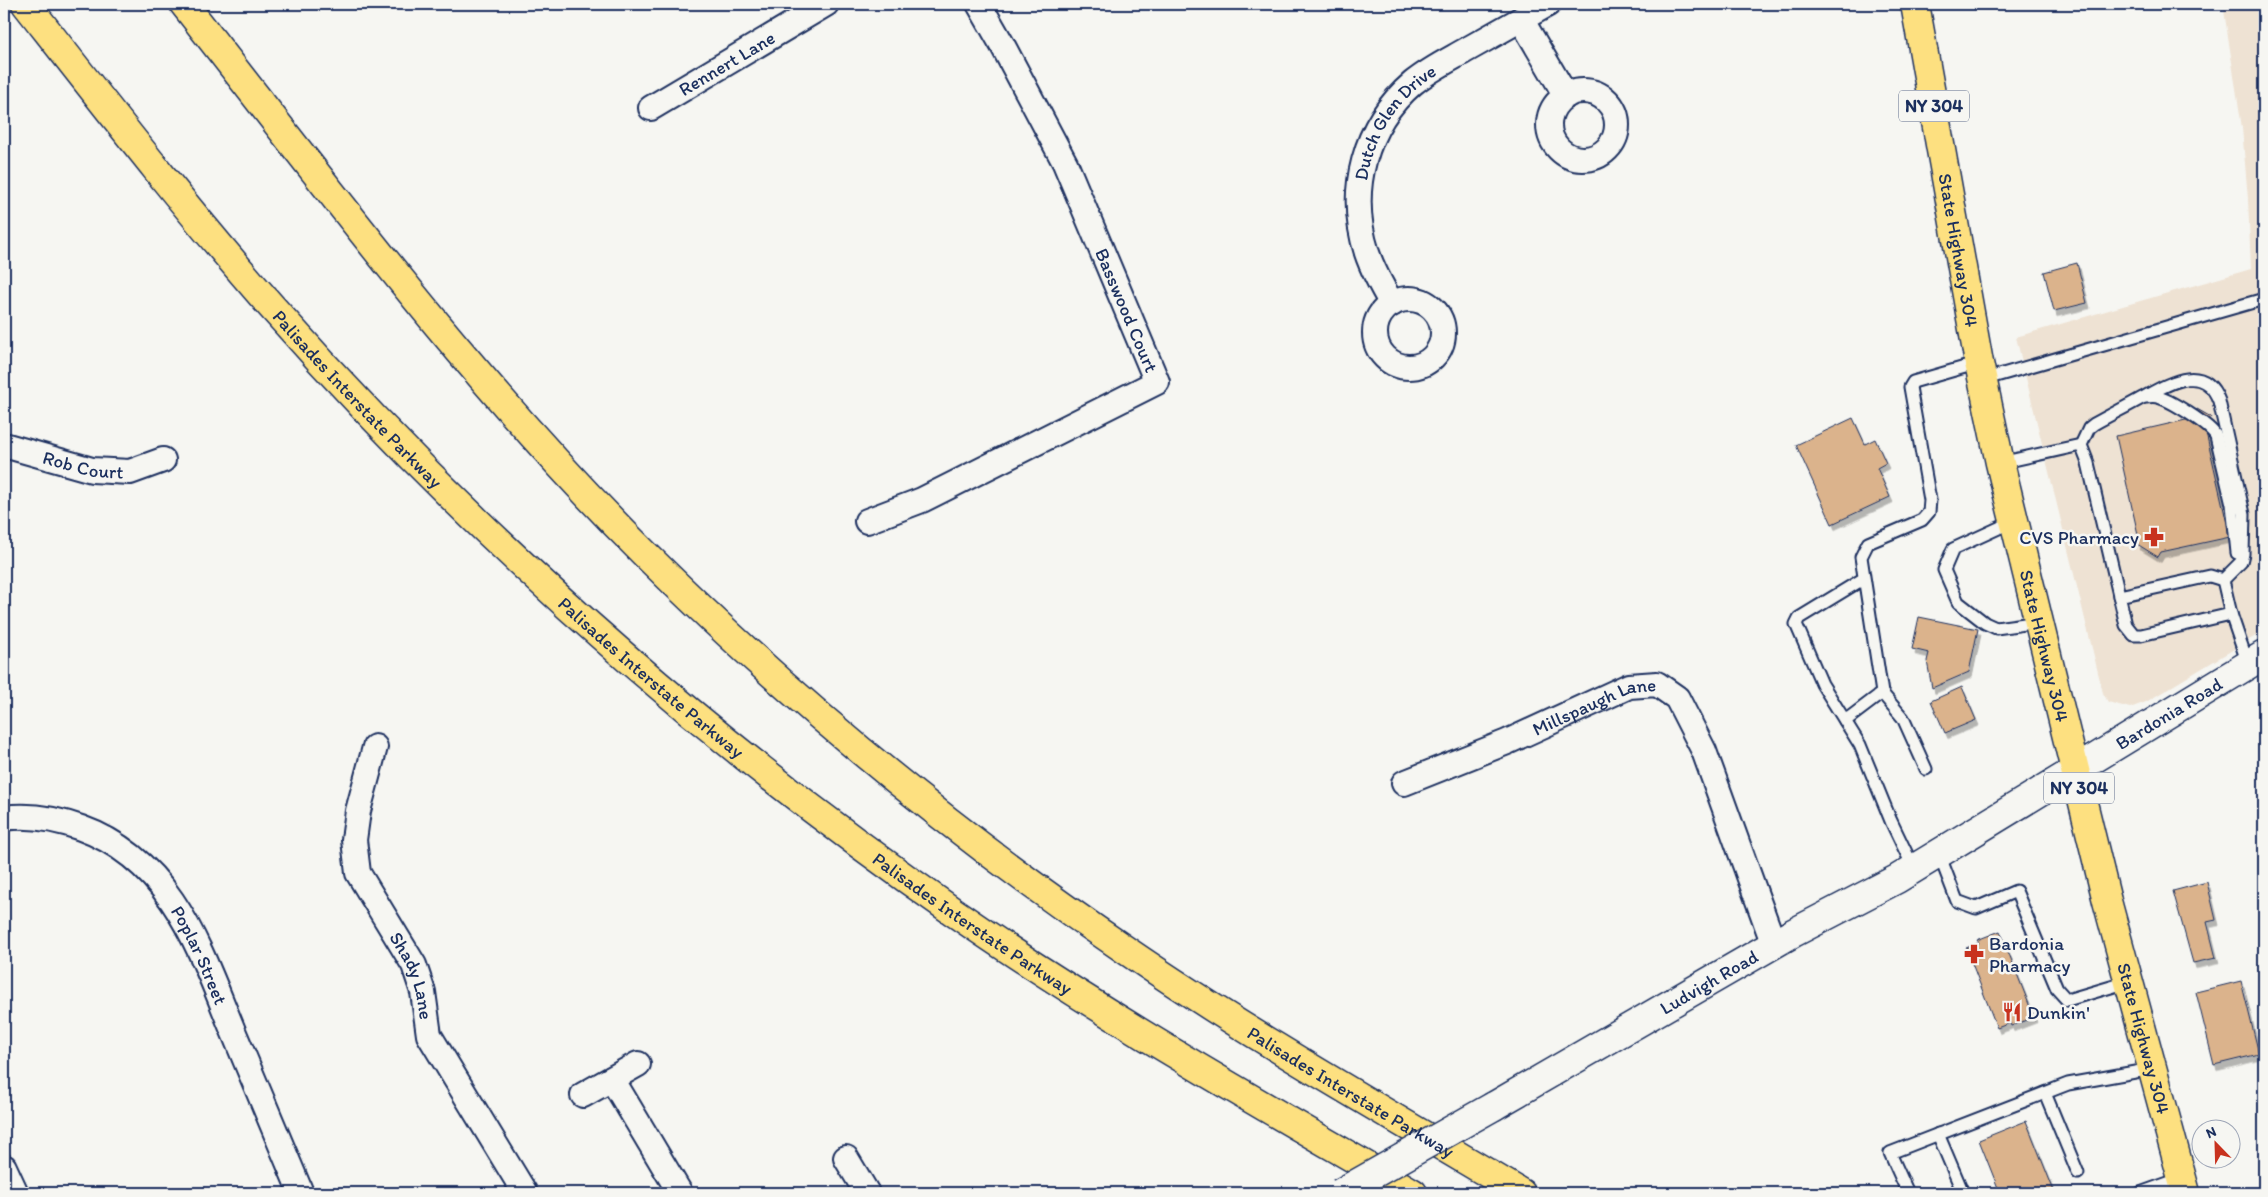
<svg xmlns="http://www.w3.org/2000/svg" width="2268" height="1197" font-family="Itim,sans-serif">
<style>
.built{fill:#eee2d3}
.building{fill:#dbb38c;stroke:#1b2f5e;filter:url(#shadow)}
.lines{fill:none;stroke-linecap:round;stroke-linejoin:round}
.service-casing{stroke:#1b2f5e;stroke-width:15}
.minor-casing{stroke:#1b2f5e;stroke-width:28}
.tertiary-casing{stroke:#1b2f5e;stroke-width:31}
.primary-casing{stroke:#1b2f5e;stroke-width:31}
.motorway-casing{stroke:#1b2f5e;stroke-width:31}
.service{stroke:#f6f6f2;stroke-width:11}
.minor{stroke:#f6f6f2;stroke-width:24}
.tertiary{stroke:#f6f6f2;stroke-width:28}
.primary{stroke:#fde080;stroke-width:28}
.motorway{stroke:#fde080;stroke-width:28}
.tertiary-bridge-casing{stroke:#1b2f5e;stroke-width:31;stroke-linecap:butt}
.tertiary-bridge{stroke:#f6f6f2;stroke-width:28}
.labels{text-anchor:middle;stroke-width:5;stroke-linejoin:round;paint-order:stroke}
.shield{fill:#f6f6f2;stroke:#5d6b8a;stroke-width:1}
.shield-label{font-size:18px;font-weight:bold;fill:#1b2f5e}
.street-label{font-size:19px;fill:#1b2f5e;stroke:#f6f6f2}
.poi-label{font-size:19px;fill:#1b2f5e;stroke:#f6f6f2;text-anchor:start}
</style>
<defs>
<filter id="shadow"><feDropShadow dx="3" dy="5.5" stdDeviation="0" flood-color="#0004"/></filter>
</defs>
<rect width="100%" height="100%" fill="#f6f6f2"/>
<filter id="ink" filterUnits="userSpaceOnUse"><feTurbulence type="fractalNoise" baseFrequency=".02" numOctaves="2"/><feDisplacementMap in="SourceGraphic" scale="10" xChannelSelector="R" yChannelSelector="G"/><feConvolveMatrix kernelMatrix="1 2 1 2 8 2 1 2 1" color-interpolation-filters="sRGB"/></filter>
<g filter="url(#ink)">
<polygon class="built" points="2223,4 2264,4 2264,631 2146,702 2130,708 2108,702 2103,693 2016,337 2251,269 2248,199 2242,128"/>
<g class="building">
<polygon points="2077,263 2087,303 2054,311 2044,272"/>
<polygon points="2197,409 2211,417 2204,428 2190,419"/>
<polygon points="1853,418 1865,444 1875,439 1886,463 1877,468 1890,497 1832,524 1796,445"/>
<polygon points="2190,419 2205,428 2230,537 2161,552 2158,557 2137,544 2139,539 2116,436"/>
<polygon points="1919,617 1978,629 1969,672 1932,688 1927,661 1929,653 1912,649"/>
<polygon points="1962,687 1976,720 1945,733 1931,701"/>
<polygon points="2207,882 2216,920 2207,922 2216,958 2193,963 2173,891"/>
<polygon points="2000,931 2034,1017 2011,1026 2010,1023 1997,1028 1966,948 1979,943 1977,940"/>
<polygon points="2241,981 2259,1054 2214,1065 2196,992"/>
<polygon points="2026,1121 2054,1191 2049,1193 2000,1193 1979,1140"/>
</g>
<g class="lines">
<defs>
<g id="service">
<polyline points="1982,380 2264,299"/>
<path d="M2145,397c4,0 8,-1 12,0 12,2 53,28 59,39l16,68 5,49"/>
<path d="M2081,445l8,-17 5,-4c16,-9 32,-17 48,-26 26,-14 62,-37 77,3l25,113 -1,40 -2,8 -18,18"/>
<polyline points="2000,463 2081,445 2088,463 2126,625 2134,635 2141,635 2231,614"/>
<polyline points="2014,521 1953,549 1944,570 1958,602 1985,623 1996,628 2039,622"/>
<polyline points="1863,579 1799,618 1796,624 1822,684 1860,745 1891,821 1914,869"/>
<polyline points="2223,580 2231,614 2248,664"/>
<polyline points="2119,596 2210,576 2223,580"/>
<polyline points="1845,721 1882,693"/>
<polyline points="1926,769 1903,718 1882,693 1861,557 1868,543 1922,520 1929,512 1930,500 1910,387 1913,382 1979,363"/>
<polyline points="1939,854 1957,901 1976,908 2016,891 2057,989 2067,1000 2128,982"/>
<polyline points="2045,1093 2078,1173"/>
<polyline points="1938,1134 1963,1193"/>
<polyline points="1908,1193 1890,1153 2068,1084 2152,1069"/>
<polyline points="2140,1193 2182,1178"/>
</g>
<g id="minor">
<polyline points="1521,19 1566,96"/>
<circle cx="1583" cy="125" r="34"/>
<path id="s1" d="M651,108l175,-104"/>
<circle cx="1409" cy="333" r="34"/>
<path id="s2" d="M1392,304c-10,-17 -19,-33 -25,-51 -20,-62 -3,-128 46,-170 17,-14 36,-23 55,-34 27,-15 53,-30 80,-45"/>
<path id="s3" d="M4,445l88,25 38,2 33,-12"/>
<polyline points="867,521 922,500 1157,382 1065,163 1003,46 979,4"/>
<path id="s4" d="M375,747l-17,64 -4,29 4,33 56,92 9,27 6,43 96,158"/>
<path id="s5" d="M1404,783l103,-41 122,-56 28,-2 20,14 27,53 70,194"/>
<path id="s6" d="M4,818c27,-4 52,1 77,10 92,33 119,123 153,205 22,53 45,107 67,160"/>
<polyline points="612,1079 680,1193"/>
<polyline points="583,1095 638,1064"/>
<polyline points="846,1158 867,1193"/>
<polyline points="4,1167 16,1193"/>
</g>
<g id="tertiary">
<path id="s7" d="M1494,1106l299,-173 104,-54 367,-224"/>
</g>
<g id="primary">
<path id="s8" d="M1915,4l64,359 21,100 107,438 79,292"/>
</g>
<g id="motorway">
<path id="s9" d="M26,4c80,102 159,204 245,302 202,229 434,433 684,607 147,102 304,190 458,280"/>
<path id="s10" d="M184,4c147,188 290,380 460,549 148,147 310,281 483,398 127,87 262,163 394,242"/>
</g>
</defs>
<use href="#service" class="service-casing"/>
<use href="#minor" class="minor-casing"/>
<use href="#tertiary" class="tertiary-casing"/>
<use href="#primary" class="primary-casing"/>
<use href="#motorway" class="motorway-casing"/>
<use href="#service" class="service"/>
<use href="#minor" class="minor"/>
<use href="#tertiary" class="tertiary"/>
<use href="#primary" class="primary"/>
<use href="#motorway" class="motorway"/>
<defs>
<polyline id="tertiary-bridge" points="1340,1193 1494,1106"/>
</defs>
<use href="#tertiary-bridge" class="tertiary-bridge-casing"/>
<use href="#tertiary-bridge" class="tertiary-bridge"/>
</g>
</g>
<defs>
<symbol id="pharmacy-bare" viewBox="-9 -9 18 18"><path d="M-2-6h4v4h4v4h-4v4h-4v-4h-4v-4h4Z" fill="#c8321e" stroke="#f6f6f2" stroke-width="2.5" paint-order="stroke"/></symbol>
<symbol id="restaurant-bare" viewBox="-9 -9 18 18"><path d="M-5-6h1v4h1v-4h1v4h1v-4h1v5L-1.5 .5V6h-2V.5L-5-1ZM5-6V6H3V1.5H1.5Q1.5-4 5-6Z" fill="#c8321e" stroke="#f6f6f2" stroke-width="2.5" paint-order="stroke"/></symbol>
</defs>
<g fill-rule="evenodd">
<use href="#pharmacy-bare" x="2140" y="523" width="28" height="28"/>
<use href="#pharmacy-bare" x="1960" y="940" width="28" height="28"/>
<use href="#restaurant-bare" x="1998" y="998" width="28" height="28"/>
</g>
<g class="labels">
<g class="shield">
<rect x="1899" y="90.5" width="70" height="31" rx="4"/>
<rect x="2044" y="772.5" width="70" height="31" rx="4"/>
</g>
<g class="shield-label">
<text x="1934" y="112">NY 304</text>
<text x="2079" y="794">NY 304</text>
</g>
<g class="street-label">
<text dy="7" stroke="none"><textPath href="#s1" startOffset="88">Rennert Lane</textPath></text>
<text dy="7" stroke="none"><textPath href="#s2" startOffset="200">Dutch Glen Drive</textPath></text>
<text dy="7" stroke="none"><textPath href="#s8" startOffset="250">State Highway 304</textPath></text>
<text transform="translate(1127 310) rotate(67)" y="7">Basswood Court</text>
<text dy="7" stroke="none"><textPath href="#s9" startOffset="516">Palisades Interstate Parkway</textPath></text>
<text dy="7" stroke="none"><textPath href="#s3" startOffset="82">Rob Court</textPath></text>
<text dy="7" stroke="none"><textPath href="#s8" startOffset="655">State Highway 304</textPath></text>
<text dy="7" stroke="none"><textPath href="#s9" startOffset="921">Palisades Interstate Parkway</textPath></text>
<text dy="7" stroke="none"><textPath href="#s5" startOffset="206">Millspaugh Lane</textPath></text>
<text dy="7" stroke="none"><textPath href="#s7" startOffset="781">Bardonia Road</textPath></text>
<text dy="7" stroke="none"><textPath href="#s9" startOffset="1326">Palisades Interstate Parkway</textPath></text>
<text dy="7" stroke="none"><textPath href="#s6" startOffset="258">Poplar Street</textPath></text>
<text dy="7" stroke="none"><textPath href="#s4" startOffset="246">Shady Lane</textPath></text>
<text dy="7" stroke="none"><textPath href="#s7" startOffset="248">Ludvigh Road</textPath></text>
<text dy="7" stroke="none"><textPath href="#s8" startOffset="1060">State Highway 304</textPath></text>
<text dy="7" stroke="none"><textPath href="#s10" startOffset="1608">Palisades Interstate Parkway</textPath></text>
</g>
<g class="poi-label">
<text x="2139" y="544" text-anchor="end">CVS Pharmacy</text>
<text x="1989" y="950">Bardonia<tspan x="1989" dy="22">Pharmacy</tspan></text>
<text x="2027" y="1019">Dunkin'</text>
</g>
</g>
<rect width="2268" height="1197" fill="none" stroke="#f6f6f2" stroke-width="20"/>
<rect x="10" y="10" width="2248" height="1177" fill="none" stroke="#1b2f5e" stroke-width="2" filter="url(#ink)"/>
<g transform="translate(2216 1144) rotate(337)"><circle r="24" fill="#f6f6f2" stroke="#9ea6b7"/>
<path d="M0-4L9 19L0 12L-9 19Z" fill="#c8321e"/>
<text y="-8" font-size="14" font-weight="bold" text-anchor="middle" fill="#1b2f5e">N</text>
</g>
</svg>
